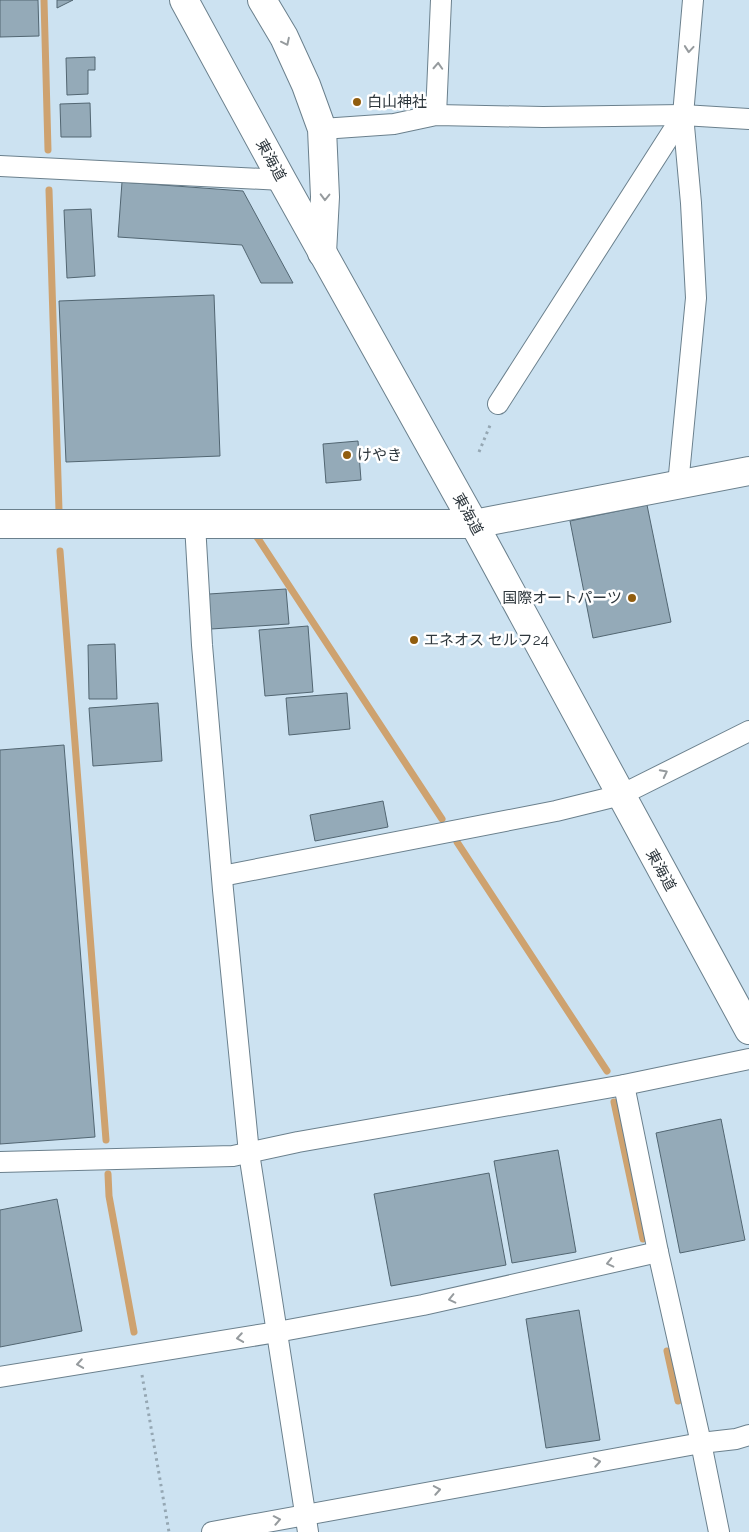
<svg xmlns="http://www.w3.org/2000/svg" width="749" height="1532" font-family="Raleway,'Noto Sans JP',sans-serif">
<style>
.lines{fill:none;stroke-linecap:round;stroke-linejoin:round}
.stream{stroke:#cea26f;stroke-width:7}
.building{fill:#94aab8;stroke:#526672}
.street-casing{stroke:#6b808d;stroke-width:22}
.secondary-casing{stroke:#6b808d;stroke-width:30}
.primary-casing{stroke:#6b808d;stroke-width:30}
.highway-casing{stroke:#6b808d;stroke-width:30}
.path{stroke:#95a7b3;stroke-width:3;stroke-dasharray:2.5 4;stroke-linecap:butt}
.street{stroke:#fff;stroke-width:20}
.secondary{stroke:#fff;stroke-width:28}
.primary{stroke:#fff;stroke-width:28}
.highway{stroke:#fff;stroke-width:28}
.oneway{stroke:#969b9e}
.poi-dot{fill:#915d0e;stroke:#fff;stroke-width:2}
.labels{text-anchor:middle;stroke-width:5;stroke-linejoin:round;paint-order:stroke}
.poi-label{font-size:15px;fill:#2e373d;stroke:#fff;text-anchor:start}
.street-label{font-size:15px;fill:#2e373d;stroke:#fff}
</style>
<rect width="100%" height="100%" fill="#cce2f1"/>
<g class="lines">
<g class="stream">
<polyline points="44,0 48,150"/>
<polyline points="49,190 59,510"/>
<polyline points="255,534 442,819"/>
<polyline points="60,551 106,1140"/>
<polyline points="457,842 607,1071"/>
<polyline points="614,1102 643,1239"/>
<polyline points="108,1174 109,1196 134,1332"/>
<polyline points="667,1351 678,1401"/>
</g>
</g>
<g class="building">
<polygon points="0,0 38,0 39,36 0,37"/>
<polygon points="57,0 73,0 57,8"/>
<polygon points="95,57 95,70 88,70 88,94 67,95 66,58"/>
<polygon points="90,103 91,137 61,137 60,104"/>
<polygon points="122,182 243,191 293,283 261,283 242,245 118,237"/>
<polygon points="91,209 95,276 67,278 64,210"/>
<polygon points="214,295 220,456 66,462 59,301"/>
<polygon points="358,441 361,480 326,483 323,444"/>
<polygon points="647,505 671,622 593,638 570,521"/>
<polygon points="286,589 289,624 211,629 209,594"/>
<polygon points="308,626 313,692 265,696 259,630"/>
<polygon points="115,644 117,699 89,699 88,645"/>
<polygon points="347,693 350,729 289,735 286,698"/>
<polygon points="158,703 162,761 93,766 89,708"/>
<polygon points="64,745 95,1137 0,1144 0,750"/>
<polygon points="383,801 388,827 315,841 310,815"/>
<polygon points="721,1119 745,1240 680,1253 656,1133"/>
<polygon points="558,1150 576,1252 512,1263 494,1161"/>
<polygon points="489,1173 506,1265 391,1286 374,1194"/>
<polygon points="57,1199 82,1331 0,1347 0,1210"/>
<polygon points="579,1310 600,1440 546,1448 526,1319"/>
</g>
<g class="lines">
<defs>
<g id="street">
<polyline points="436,115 441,0"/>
<polyline points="322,129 394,124 436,115 543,117 683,115 749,119"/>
<polyline points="0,166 282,180"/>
<polyline points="498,404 683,115"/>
<polyline points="678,485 696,298 691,203 683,115 693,0"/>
<polyline points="195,524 202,645 223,890 249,1153 308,1532"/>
<polyline points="222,876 556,811 621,795 749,731"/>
<polyline points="624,1085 658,1252 701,1443 719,1532"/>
<polyline points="0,1162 233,1156 298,1142 624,1085 749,1059"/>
<polyline points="0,1377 277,1332 423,1305 658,1252"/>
<polyline points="212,1532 701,1443 736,1439 749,1435"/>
</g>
<polyline id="secondary" points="0,524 474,524 749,471"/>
<polyline id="primary" points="262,0 284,37 306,85 322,129 325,197 322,253"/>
<polyline id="highway" points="184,0 282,180 474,524 749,1030"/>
</defs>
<use href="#street" class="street-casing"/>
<use href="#secondary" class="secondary-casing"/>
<use href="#primary" class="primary-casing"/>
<use href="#highway" class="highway-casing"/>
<g class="path">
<polyline points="479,452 491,423"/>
<polyline points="142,1375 169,1532"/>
</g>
<use href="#street" class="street"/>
<use href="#secondary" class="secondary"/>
<use href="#primary" class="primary"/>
<use href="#highway" class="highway"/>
</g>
<defs><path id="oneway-chevron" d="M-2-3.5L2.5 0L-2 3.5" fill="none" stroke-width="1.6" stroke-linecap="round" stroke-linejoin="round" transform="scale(1.25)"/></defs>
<g class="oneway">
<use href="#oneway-chevron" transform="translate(286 42) rotate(64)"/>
<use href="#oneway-chevron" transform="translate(689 49) rotate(95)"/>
<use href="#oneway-chevron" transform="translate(438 66) rotate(-87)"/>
<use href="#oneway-chevron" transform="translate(325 197) rotate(91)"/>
<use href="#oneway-chevron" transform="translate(664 773) rotate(-27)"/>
<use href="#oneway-chevron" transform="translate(610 1263) rotate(167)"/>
<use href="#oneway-chevron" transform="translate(452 1299) rotate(167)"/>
<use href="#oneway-chevron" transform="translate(240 1338) rotate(171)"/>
<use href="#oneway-chevron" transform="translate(80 1364) rotate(171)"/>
<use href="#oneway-chevron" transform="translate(597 1462) rotate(-10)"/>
<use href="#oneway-chevron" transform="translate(437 1490) rotate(-10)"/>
<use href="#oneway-chevron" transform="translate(277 1520) rotate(-11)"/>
</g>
<g class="poi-dot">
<circle cx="357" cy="102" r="5"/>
<circle cx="347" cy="455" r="5"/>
<circle cx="632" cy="598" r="5"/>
<circle cx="414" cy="640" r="5"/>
</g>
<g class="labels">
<g class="poi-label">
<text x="367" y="107">白山神社</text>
<text x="357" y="460">けやき</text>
<text x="622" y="603" text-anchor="end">国際オートパーツ</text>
<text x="424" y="645">エネオス セルフ24</text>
</g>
<g class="street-label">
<text transform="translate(271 160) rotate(61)" y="5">東海道</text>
<text transform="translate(468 514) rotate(61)" y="5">東海道</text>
<text transform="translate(661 870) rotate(61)" y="5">東海道</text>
</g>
</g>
</svg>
